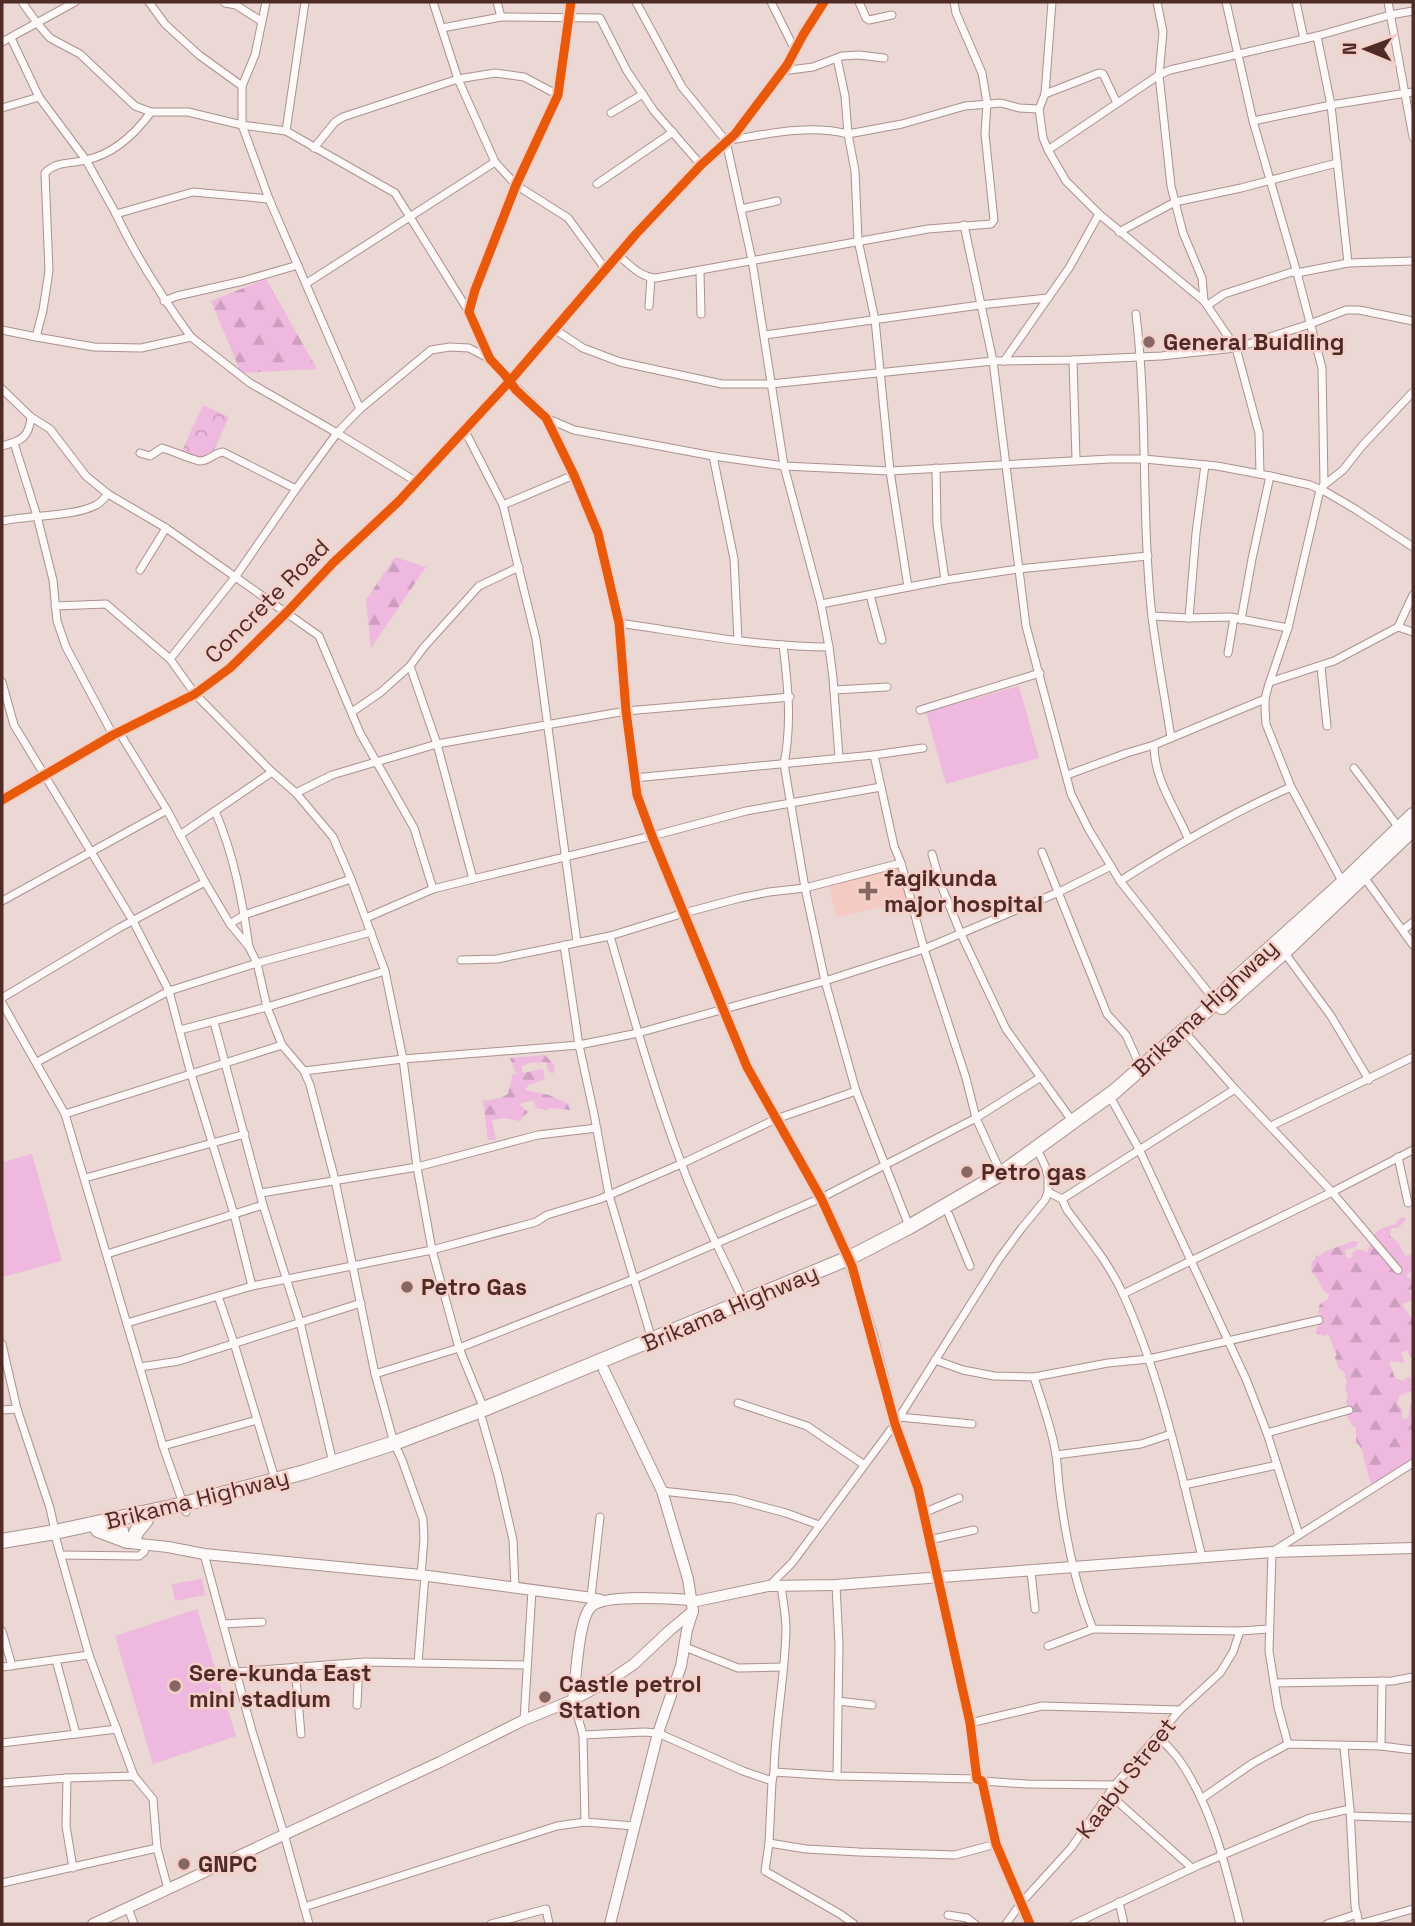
<svg xmlns="http://www.w3.org/2000/svg" width="1415" height="1926" font-family="'Space Grotesk',sans-serif">
<style>
.built{fill:#f4cac2}
.forest{fill:url(#forest-firs)}
.park{fill:url(#park-crowns)}
.garden{fill:#eeb8df}
.lines{fill:none;stroke-linecap:round;stroke-linejoin:round}
.street-casing{stroke:#aa928e;stroke-width:9}
.secondary-casing{stroke:#aa928e;stroke-width:12}
.highway-casing{stroke:#aa928e;stroke-width:16}
.street{stroke:#fcf9f8;stroke-width:7}
.secondary{stroke:#fcf9f8;stroke-width:10}
.highway{stroke:#fcf9f8;stroke-width:14}
.cycleway-casing{stroke:#f5d0c9;stroke-width:13}
.cycleway{stroke:#e8590c;stroke-width:9}
.poi-dot{fill:#866763;stroke:#f5d0c9;stroke-width:2.5}
.labels{text-anchor:middle;stroke-width:5;stroke-linejoin:round;paint-order:stroke}
.poi-label{font-size:23px;font-weight:bold;fill:#4f2b26;stroke:#f5d0c9;text-anchor:start}
.street-label{font-size:23px;fill:#4f2b26;stroke:#f5d0c9}
</style>
<defs>
<pattern id="forest-firs" width="22" height="20" patternUnits="userSpaceOnUse" patternTransform="scale(1.75)"><rect width="22" height="20" fill="#eeb8df"/><path d="M5 1l3.5 6h-7zM16 11l3.5 6h-7z" fill="#ce9ebf"/></pattern>
<pattern id="park-crowns" width="20" height="18" patternUnits="userSpaceOnUse" patternTransform="scale(1.75)"><rect width="20" height="18" fill="#eeb8df"/><path d="M2 6a3 3 0 1 1 6 0M12 15a3 3 0 1 1 6 0" fill="none" stroke="#ce9ebf"/></pattern>
</defs>
<rect width="100%" height="100%" fill="#ebd7d3"/>
<polygon class="built" points="901,864 909,901 836,917 828,880"/>
<g class="forest">
<polygon points="266,279 317,369 241,373 211,301"/>
<polygon points="395,557 426,567 371,648 366,600"/>
<polygon points="545,1055 555,1066 553,1074 548,1070 546,1062 529,1063 521,1067 523,1073 543,1069 545,1079 529,1085 524,1090 549,1095 569,1104 570,1110 551,1108 546,1110 536,1108 534,1100 519,1104 528,1112 520,1121 504,1118 492,1120 496,1140 488,1140 483,1101 500,1098 508,1094 513,1073 517,1076 510,1058"/>
<path d="M1404,1217l2,3 -8,8h-7l-1,8 8,6 7,14 8,-2v16l-8,7h5l3,6v5l-3,3v3l3,-1v7l-11,4 8,12h3v41h-2l-5,-7 -5,3 4,10 -16,-2 6,17 8,3 5,-4 5,2v11l-14,6 -2,8 5,5v10l6,-1 2,-13 3,-1v57l-3,3c-14,1 -26,12 -34,21l-5,-2c-1,-4 -3,-8 -4,-12 -4,-11 -2,-21 -11,-29v-14l-4,-3 -6,-11 2,-7 -2,-5 2,-7 -3,-6 2,-8 -2,-4v-4l-7,-6 -3,-10 2,-3c-5,-7 -4,-13 -10,-20l-3,2 -8,-3 1,-6 5,-5 -3,-6v-10c3,-6 11,-5 10,-12 -10,-3 -9,-16 -17,-21l-1,-10 4,-4v-4l4,1 7,-5 28,-10 4,1 -2,5 -11,3 1,7 3,1 3,-1 1,-5c4,-4 9,-2 14,0 3,-5 4,-12 7,-17 5,-8 14,-8 22,-11l4,-6z"/>
</g>
<polygon class="park" points="203,405 229,417 207,465 181,453"/>
<g class="garden">
<polygon points="1019,686 1039,758 946,784 926,712"/>
<polygon points="32,1154 62,1261 2,1277 2,1162"/>
<polygon points="202,1579 205,1595 175,1601 172,1584"/>
<polygon points="197,1609 236,1736 153,1764 115,1636"/>
</g>
<g class="lines">
<defs>
<g id="street">
<polyline points="22,2 37,23 50,38 80,54 135,106 151,112 188,112 242,125 286,131 395,193 469,312"/>
<polyline points="149,2 165,24 199,55 242,86"/>
<polyline points="266,2 255,55 242,86 242,125 269,199 360,409"/>
<polyline points="433,2 458,79 495,162 516,185 568,218 606,270"/>
<polyline points="497,2 501,17 600,18 627,71 654,111 701,165"/>
<polyline points="636,2 682,87 726,141 752,260 784,466 821,604 829,647 833,678 839,757"/>
<polyline points="771,2 795,50"/>
<polyline points="859,2 866,18 869,20 892,15"/>
<polyline points="1052,2 1045,94 1039,109 1043,138 1048,150 1066,181 1099,214 1204,301 1236,348 1259,433 1260,474"/>
<polyline points="1157,2 1163,32 1159,75 1171,186 1183,233 1202,278 1204,301"/>
<polyline points="1226,2 1253,121 1297,273 1322,368 1324,485 1320,490 1288,628 1268,687 1265,699 1265,708 1266,724 1291,787 1343,883"/>
<polyline points="1296,2 1304,39"/>
<polyline points="1388,2 1413,137"/>
<polyline points="225,3 236,5 261,21"/>
<polyline points="442,28 501,17"/>
<polyline points="1317,36 1331,105 1348,263"/>
<polyline points="11,38 39,97 86,160 116,214 193,192 269,199"/>
<polyline points="2,42 75,2"/>
<polyline points="837,58 845,96 848,134 902,124 965,106 1001,103 1019,108 1039,109"/>
<polyline points="782,71 813,67 842,56 859,55 884,58"/>
<polyline points="1045,94 1099,73 1103,74 1117,103"/>
<polyline points="2,108 39,97"/>
<polyline points="611,113 643,94"/>
<polyline points="1253,121 1331,105 1413,92"/>
<polyline points="286,131 305,2"/>
<path d="M730,140c38,-6 79,-16 118,-6l7,37 3,69 17,80 15,151 18,116"/>
<polyline points="314,148 335,122 343,117 458,79 495,73 524,77 558,95"/>
<polyline points="1048,150 1159,75 1170,70 1317,36 1390,15 1413,11"/>
<polyline points="597,184 673,132"/>
<polyline points="741,209 777,201"/>
<path d="M116,214c21,45 46,83 75,123"/>
<polyline points="964,225 993,361 1026,626 1071,794 1089,830 1120,881 1216,1002"/>
<polyline points="1119,232 1175,202 1241,188 1337,163"/>
<path d="M618,255c12,10 22,22 38,23l272,-49 63,-5 3,-4 -9,-86 2,-31 -5,-30 -26,-60 -2,-11"/>
<polyline points="700,271 701,314"/>
<polyline points="307,283 495,162"/>
<polyline points="164,301 177,296 243,281 298,265"/>
<polyline points="1208,305 1224,294 1292,272 1297,273 1348,263 1413,261"/>
<polyline points="649,306 651,278"/>
<path d="M1136,314c12,101 5,202 16,303 5,40 13,81 19,121"/>
<polyline points="554,329 583,348 620,362 722,384 771,384 993,361 1073,360 1161,356 1236,348 1310,324 1346,310 1359,310 1413,321"/>
<polyline points="2,330 36,337 94,347 141,348 191,337 250,383 337,433 417,482"/>
<polyline points="765,335 980,305 1048,298"/>
<path d="M36,337l7,-27 6,-39 -4,-98c11,-12 27,-9 41,-13 28,-6 49,-26 65,-48"/>
<polyline points="1073,360 1076,459"/>
<polyline points="1004,361 1069,268 1099,214"/>
<polyline points="509,382 490,359 469,312 475,290 516,185 558,95 571,2"/>
<polyline points="2,389 31,417 50,429 86,476 108,494 166,528 319,636 360,733 414,828 433,889"/>
<polyline points="546,418 574,430 713,456 784,466 890,471 1110,459 1144,459 1217,466 1270,476 1310,485 1326,492 1355,509 1413,547"/>
<polyline points="465,431 503,505 536,639 577,942"/>
<polyline points="14,443 37,516 53,580 57,621 66,647 113,735"/>
<path d="M2,446c19,-5 27,-8 29,-29"/>
<path d="M140,453l10,3 12,-8 3,1c7,2 31,12 35,12 9,0 14,-8 23,-9l73,37"/>
<polyline points="713,456 734,559 738,640"/>
<polyline points="936,468 937,524 945,580"/>
<polyline points="1324,485 1343,470 1362,446 1413,392"/>
<polyline points="503,505 574,475"/>
<path d="M2,521c26,-6 72,-4 94,-16 5,-2 8,-7 12,-11"/>
<polyline points="140,570 166,528"/>
<polyline points="870,595 882,640"/>
<polyline points="821,604 945,580 1018,569 1148,556"/>
<polyline points="55,606 106,604 170,659 195,694 272,772 296,793 333,837 351,879 385,971 403,1059 417,1167 432,1250 459,1348 484,1409"/>
<polyline points="1152,616 1189,618 1230,617 1288,628"/>
<polyline points="1189,618 1196,533 1205,465"/>
<polyline points="1241,620 1252,559 1270,476"/>
<path d="M619,623c69,10 140,24 210,24"/>
<polyline points="1398,627 1413,632"/>
<path d="M783,645c5,41 9,78 1,119l21,124 20,93 31,110 53,135"/>
<polyline points="1228,653 1234,618"/>
<polyline points="170,659 236,576 296,489 337,433 360,409 431,350 450,347 469,348 490,359"/>
<polyline points="1321,667 1327,726"/>
<polyline points="2,682 14,725 133,921 169,991 191,1074 234,1214 252,1286"/>
<polyline points="1270,682 1334,661 1398,627 1413,595"/>
<polyline points="834,690 887,687"/>
<polyline points="920,710 1040,673"/>
<polyline points="352,712 381,692 410,666"/>
<polyline points="119,732 167,810 205,882 230,924 249,947 257,963 267,1007 282,1045 304,1071 310,1085 335,1180 375,1374 394,1443 402,1460 423,1519 424,1539 421,1575"/>
<path d="M1154,745c0,35 21,62 34,93"/>
<polyline points="874,755 894,846 901,863 924,949 966,1078 976,1118 1001,1173"/>
<polyline points="1354,768 1400,829"/>
<polyline points="1067,775 1127,753 1154,745 1265,699"/>
<polyline points="634,778 874,755 923,748"/>
<polyline points="296,793 332,775 437,744 626,711 790,697"/>
<path d="M215,811c19,44 27,88 34,136"/>
<polyline points="180,835 272,772"/>
<polyline points="1042,852 1107,1014 1126,1035 1141,1068"/>
<polyline points="932,854 941,885 961,934 1006,1029 1073,1122"/>
<polyline points="1364,877 1413,945"/>
<polyline points="473,879 437,744 410,666 424,647 479,586 519,567"/>
<path d="M1120,881c55,-35 111,-68 171,-94"/>
<polyline points="2,901 167,810"/>
<polyline points="366,918 433,889 473,879 652,836 746,811 881,787"/>
<polyline points="230,924 244,915 351,879"/>
<polyline points="1403,930 1413,922"/>
<path d="M610,936c22,76 44,155 72,229 17,47 41,91 62,137"/>
<polyline points="564,945 579,1045 594,1114 609,1195 652,1340"/>
<polyline points="1284,952 1331,1016 1369,1080"/>
<polyline points="461,960 497,959 610,936 684,913 740,898 769,892 805,888 901,863"/>
<polyline points="2,998 119,928 205,882"/>
<polyline points="2,1003 65,1114 163,1446 186,1512"/>
<polyline points="214,1022 263,1205 300,1322 333,1463"/>
<polyline points="180,1030 267,1007 385,971"/>
<polyline points="1189,1037 1235,1089 1332,1192 1398,1270"/>
<polyline points="37,1062 169,991 257,963 371,932"/>
<polyline points="304,1071 403,1059 579,1045 638,1033 825,981 924,949 1059,892 1111,866"/>
<polyline points="1113,1102 1139,1149 1246,1379 1267,1433 1299,1535"/>
<polyline points="65,1114 282,1045"/>
<polyline points="1271,1126 1413,1057"/>
<polyline points="1398,1157 1408,1203"/>
<polyline points="85,1178 245,1134"/>
<path d="M1048,1192l14,7 5,11c20,27 42,53 56,84 38,83 57,175 79,263"/>
<polyline points="261,1193 417,1167 538,1135 597,1128"/>
<polyline points="1062,1199 1235,1089"/>
<polyline points="949,1215 970,1266"/>
<polyline points="107,1254 263,1205"/>
<polyline points="1123,1294 1332,1192 1413,1150"/>
<polyline points="218,1296 234,1343 275,1479"/>
<polyline points="127,1323 252,1286 432,1250 536,1222 547,1215 600,1199 681,1164 776,1119 856,1091"/>
<polyline points="2,1344 17,1409 50,1508 55,1531"/>
<polyline points="935,1360 963,1370 994,1376 1034,1377 1108,1363 1149,1359 1319,1320"/>
<polyline points="140,1367 179,1361 361,1303"/>
<polyline points="375,1374 459,1348 634,1279 821,1198 976,1118 1041,1077"/>
<path d="M1034,1377c8,26 18,51 22,78 2,13 2,25 4,38 6,47 15,92 33,136l147,2 29,-2"/>
<polyline points="738,1403 807,1426 863,1464"/>
<polyline points="2,1410 17,1409"/>
<polyline points="899,1417 972,1424"/>
<polyline points="482,1419 498,1475 513,1540 515,1588"/>
<polyline points="1267,1433 1349,1410"/>
<polyline points="163,1446 257,1420"/>
<polyline points="1056,1455 1141,1444 1171,1434"/>
<polyline points="1184,1485 1277,1465"/>
<polyline points="662,1491 734,1499 786,1513 819,1525"/>
<polyline points="923,1513 959,1498"/>
<polyline points="56,1539 89,1655 134,1776"/>
<polyline points="929,1540 974,1530"/>
<polyline points="204,1554 252,1731 284,1834 309,1924"/>
<polyline points="61,1555 139,1556 144,1552 146,1545"/>
<polyline points="1031,1571 1035,1609"/>
<polyline points="938,1577 970,1723 977,1779 982,1781 996,1844 1030,1924"/>
<polyline points="836,1585 839,1645 837,1776"/>
<polyline points="769,1586 792,1563 895,1424 999,1259 1021,1229 1045,1200 1048,1192 1048,1177 1046,1168 1037,1149"/>
<polyline points="591,1597 600,1517"/>
<polyline points="223,1624 262,1622"/>
<polyline points="2,1631 12,1666"/>
<polyline points="1048,1646 1093,1629"/>
<polyline points="685,1647 738,1668 783,1667"/>
<polyline points="56,1660 76,1734"/>
<polyline points="418,1663 425,1575"/>
<polyline points="2,1667 89,1655"/>
<polyline points="295,1667 301,1734"/>
<polyline points="236,1672 365,1662 527,1665"/>
<polyline points="1274,1683 1392,1681 1413,1677"/>
<polyline points="573,1700 583,1735 585,1822"/>
<polyline points="838,1701 872,1705"/>
<polyline points="357,1705 359,1663"/>
<polyline points="524,1720 532,1590"/>
<polyline points="970,1723 1042,1706 1180,1710"/>
<polyline points="583,1735 644,1732 658,1733 743,1771 772,1781"/>
<path d="M1158,1736c7,8 16,16 22,25 33,48 46,107 60,163"/>
<polyline points="2,1743 117,1729"/>
<polyline points="1288,1744 1278,1707 1269,1651 1272,1552 1413,1463"/>
<polyline points="1381,1746 1382,1681"/>
<polyline points="1344,1747 1350,1809 1355,1906 1359,1924"/>
<path d="M774,1772c1,-48 11,-95 12,-142 0,-15 -3,-29 -5,-44"/>
<polyline points="67,1778 66,1826 73,1868"/>
<polyline points="982,1781 1027,1784 1115,1785"/>
<polyline points="2,1783 67,1778 134,1776 153,1799 157,1848 168,1889"/>
<polyline points="1109,1794 1192,1868"/>
<polyline points="1201,1799 1253,1763 1288,1744 1381,1746 1413,1750"/>
<polyline points="1351,1816 1413,1818"/>
<polyline points="769,1843 806,1849 859,1852 955,1855 996,1844"/>
<polyline points="2,1883 157,1848"/>
<polyline points="1119,1902 1124,1924"/>
<polyline points="304,1907 557,1826 585,1822 634,1826"/>
<polyline points="128,1908 134,1924"/>
<polyline points="948,1915 967,1918 975,1924"/>
<polyline points="491,1924 546,1909 549,1924"/>
<polyline points="854,1924 840,1914 765,1871 769,1843 772,1781 774,1772 837,1776 977,1779"/>
<polyline points="1006,1924 1021,1903 1071,1848 1115,1785 1180,1710 1220,1673 1233,1652 1240,1631"/>
<polyline points="1074,1924 1199,1865 1310,1818 1350,1809"/>
<polyline points="1327,1924 1357,1914"/>
<polyline points="1359,1924 1413,1909"/>
</g>
<g id="secondary">
<polyline points="509,382 546,418 574,475 598,533 619,623 626,711 637,795 652,836 747,1067 821,1198 849,1258 872,1335 895,1424 918,1488 938,1577"/>
<polyline points="2,800 113,735 195,694 230,668 286,613 333,563 399,501 509,382 636,234 701,165 735,134 787,65 803,35 824,2"/>
<polyline points="604,1370 662,1491 688,1579 693,1611 687,1630 681,1666 658,1733 610,1924"/>
<polyline points="120,1519 125,1539 130,1543 168,1547 204,1554 421,1575 585,1597 601,1600"/>
<polyline points="692,1602 768,1586 836,1585 1272,1552 1413,1548"/>
<path d="M573,1700c3,-20 5,-78 17,-92 11,-15 81,-9 102,-8"/>
<polyline points="93,1924 440,1762 524,1720 573,1700 612,1679 634,1664 669,1631 693,1611"/>
</g>
<g id="highway">
<polyline points="1222,1007 1284,952 1413,829"/>
<polyline points="98,1530 127,1541"/>
<polyline points="133,1540 137,1531 146,1520"/>
<polyline points="2,1541 55,1532 184,1504 305,1472 394,1443 484,1409 849,1258 909,1227 1002,1173 1115,1091 1216,1002 1237,978 1343,883 1413,815"/>
</g>
</defs>
<use href="#street" class="street-casing"/>
<use href="#secondary" class="secondary-casing"/>
<use href="#highway" class="highway-casing"/>
<use href="#street" class="street"/>
<use href="#secondary" class="secondary"/>
<use href="#highway" class="highway"/>
<defs>
<g id="cycleway">
<polyline points="571,2 558,95 516,185 475,290 469,312 490,359 505,375 516,390 546,418 574,475 598,533 619,623 626,711 637,795 652,836 747,1067 821,1198 852,1266 895,1424 918,1488 970,1723 977,1779 982,1781 996,1844 1030,1924"/>
<polyline points="2,800 113,735 195,694 230,668 286,613 333,563 399,501 509,382 636,234 701,165 735,134 787,65 803,35 824,2"/>
</g>
</defs>
<use href="#cycleway" class="cycleway-casing"/>
<use href="#cycleway" class="cycleway"/>
</g>
<g class="poi-dot">
<circle cx="1149" cy="342" r="7"/>
<path d="M864.5 880.5h7v7h7v7h-7v7h-7v-7h-7v-7h7z"/>
<circle cx="967" cy="1172" r="7"/>
<circle cx="407" cy="1287" r="7"/>
<circle cx="175" cy="1686" r="7"/>
<circle cx="545" cy="1697" r="7"/>
<circle cx="184" cy="1864" r="7"/>
</g>
<g class="labels">
<g class="poi-label">
<text x="1163" y="350">General Buidling</text>
<text x="884" y="886">fagikunda<tspan x="884" dy="26">major hospital</tspan></text>
<text x="981" y="1180">Petro gas</text>
<text x="421" y="1295">Petro Gas</text>
<text x="189" y="1681">Sere-kunda East<tspan x="189" dy="26">mini stadium</tspan></text>
<text x="559" y="1692">Castle petrol<tspan x="559" dy="26">Station</tspan></text>
<text x="198" y="1872">GNPC</text>
</g>
<g class="street-label">
<text transform="translate(267 601) rotate(-45)" y="8">Concrete Road</text>
<text transform="translate(1205 1008) rotate(-43)" y="8">Brikama Highway</text>
<text transform="translate(730 1308) rotate(-23)" y="8">Brikama Highway</text>
<text transform="translate(197 1499) rotate(-14)" y="8">Brikama Highway</text>
<text transform="translate(1126 1778) rotate(-52)" y="8">Kaabu Street</text>
</g>
</g>
<rect width="1415" height="1926" fill="none" stroke="#4f2b26" stroke-width="7"/>
<g transform="translate(1366 49) rotate(271)" stroke="#f5d0c9" stroke-width="5" paint-order="stroke">
<path d="M0-5L12 26L0 18L-12 26Z" fill="#4f2b26"/>
<text y="-10" font-size="19" font-weight="bold" text-anchor="middle" fill="#4f2b26">N</text>
</g>
</svg>
